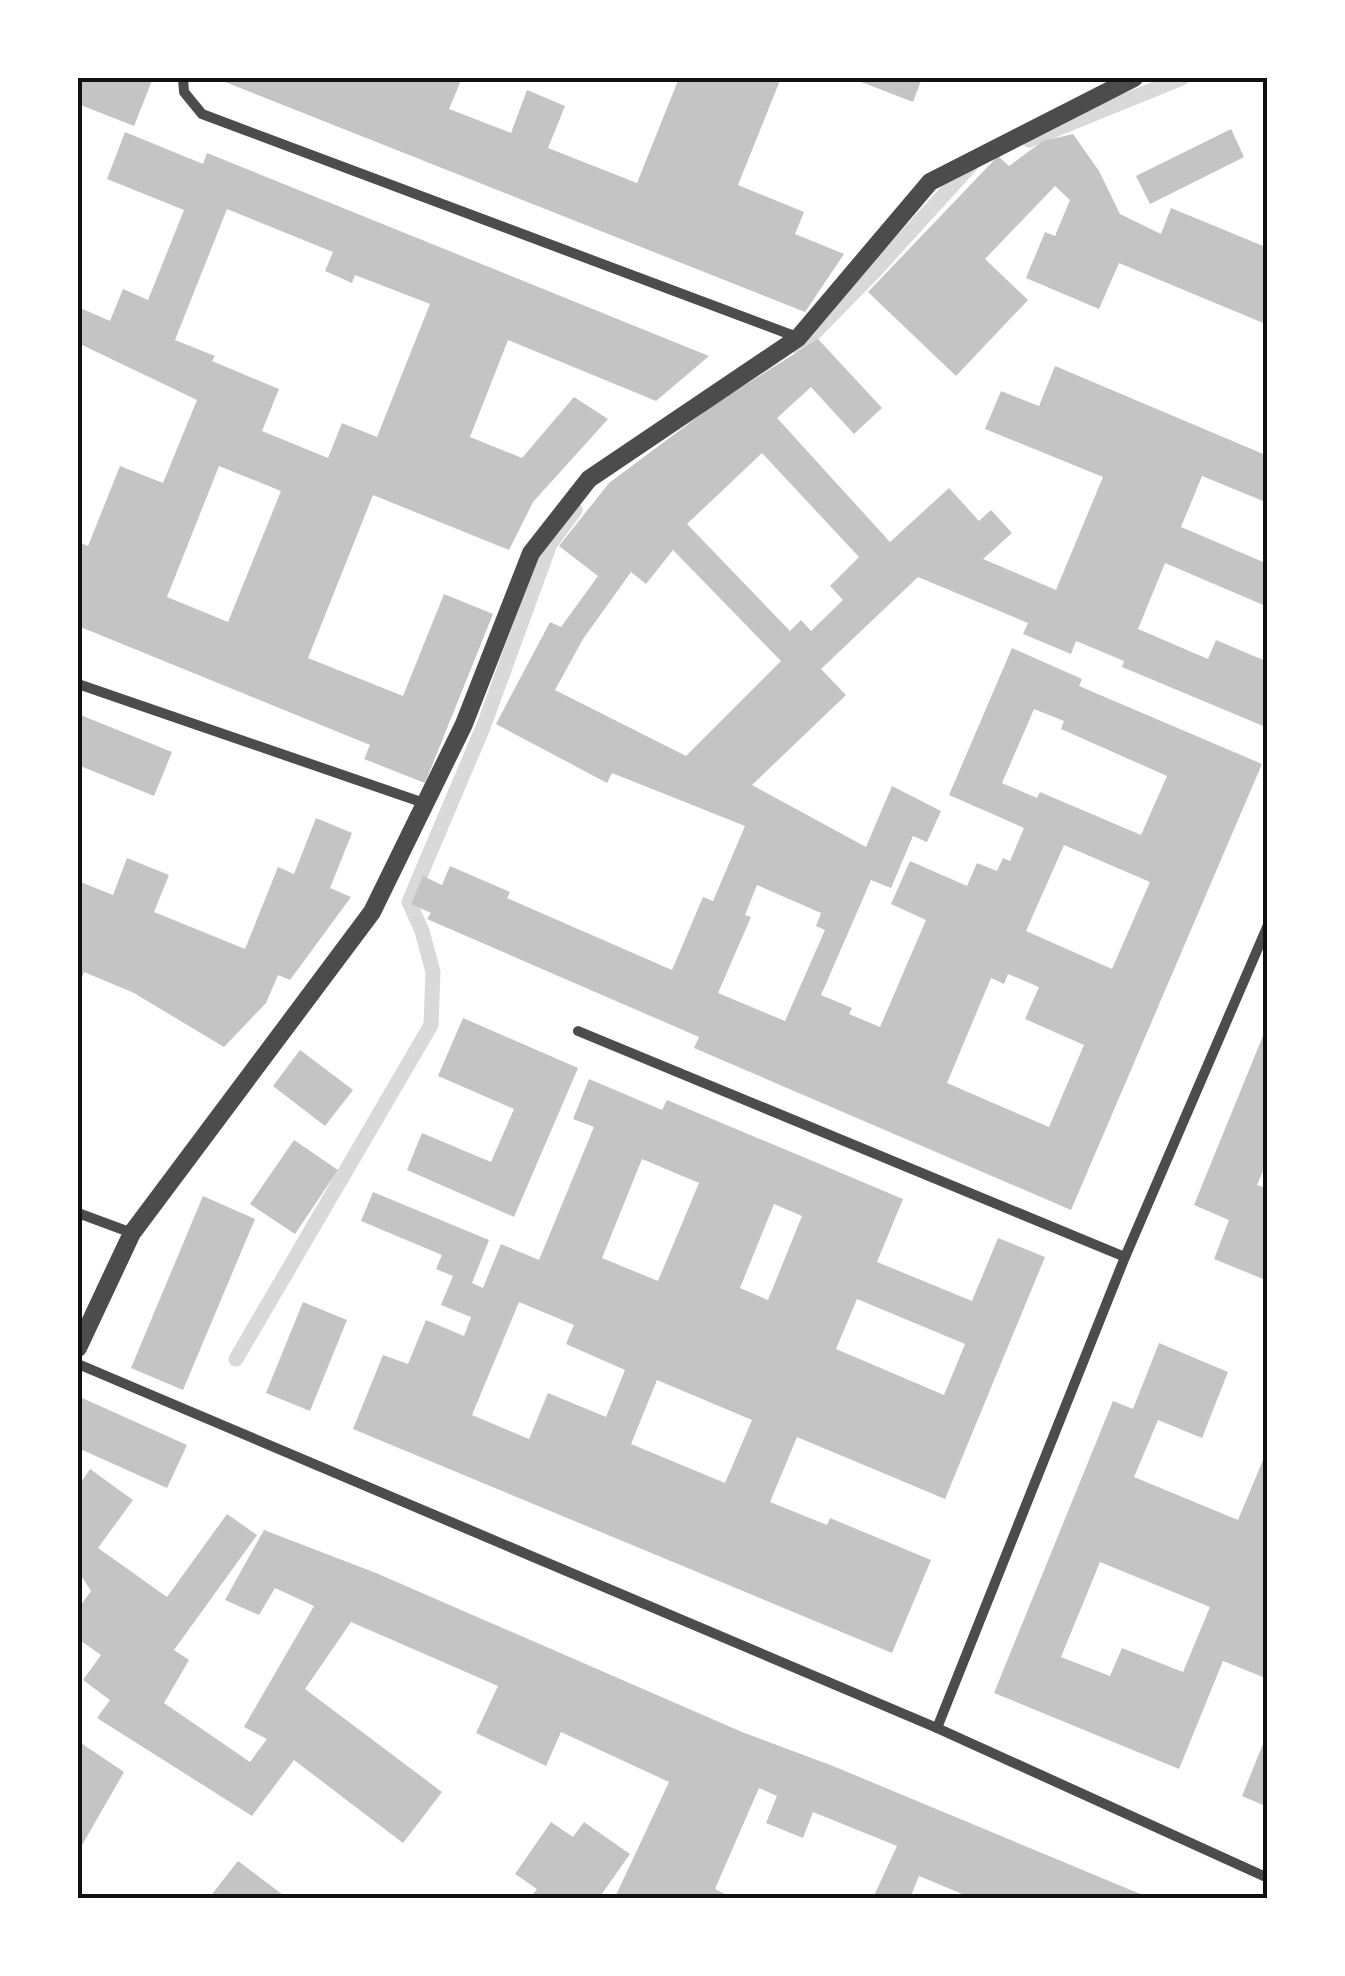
<svg xmlns="http://www.w3.org/2000/svg" width="1345" height="1976" font-family="'Roboto Condensed',sans-serif">
<style>
.lines{fill:none;stroke-linecap:round;stroke-linejoin:round}
.stream{stroke:#d9d9d9;stroke-width:15}
.building{fill:#c4c4c4;fill-rule:evenodd}
.minor{stroke:#4c4c4c;stroke-width:10}
.tertiary{stroke:#4c4c4c;stroke-width:18}
.neatline{fill:none;stroke:#111;stroke-width:4}
</style>
<rect width="100%" height="100%" fill="#fff"/>
<g class="lines">
<g class="stream">
<polyline points="1029,140 1182,78"/>
<polyline points="797,346 810,337 873,273 971,165"/>
<polyline points="236,1359 431,1025 433,972 422,931 409,902 484,725 550,544 575,510"/>
</g>
</g>
<g class="building">
<polygon points="78,78 153,78 134,126 78,104"/>
<polygon points="215,78 462,78 449,109 511,133 527,90 565,106 548,148 637,183 679,78 781,78 738,185 804,212 795,234 844,254 805,312"/>
<polygon points="851,78 922,78 913,102"/>
<polygon points="1231,129 1244,157 1150,204 1136,176"/>
<path d="M125,132l78,32 4,-11 502,203 -53,45 -148,-61 -38,97 52,21 52,-61 34,22 -75,83 -24,48 -136,-55 -65,163 95,38 41,-102 49,20 -68,169 -61,-24 6,-14 -292,-119v-84l10,4 32,-80 43,17 34,-83 -119,-57v-36l32,14 13,-32 25,11 36,-90 -77,-31zM227,209l106,43 -8,19 27,12 3,-8 75,29 -53,133 -35,-14 -14,35 -66,-27 17,-42 -67,-28 3,-5 -40,-16zM219,466l62,25 -53,131 -61,-25z"/>
<polygon points="1073,134 1099,171 1120,214 1161,234 1171,208 1268,248 1268,325 1119,263 1099,309 1026,278 1045,232 1055,236 1070,200 1055,186 985,259 1028,300 956,376 868,292 998,156 1009,166 1043,141"/>
<path d="M818,339l64,69 -28,26 -43,-47 -34,31 113,124 59,-54 30,33 12,-11 21,23 -29,26 73,31 47,-113 -118,-48 16,-38 38,15 16,-40 213,90v47l-66,-27 -21,51 87,37v43l-103,-44 -27,66 70,30 8,-19 52,22v66l-146,-61 2,-6 -48,-20 -5,13 -48,-20 5,-11 -110,-46 -97,92 25,26 -94,90 114,62 26,-61 49,25 -14,31 -14,-6 -22,52 -20,-8 -50,115 31,13 -3,6 31,13 46,-107 -35,-16 19,-43 57,25 10,-23 20,8 6,-13 7,3 14,-33 -75,-33 63,-147 70,31 -3,7 183,78 -191,446 -377,-162 5,-11 -272,-118 4,-6 -20,-9 12,-28 19,9 8,-19 60,26 -3,6 165,72 31,-73 10,4 32,-75 -133,-53 -5,10 -111,-59 54,-102 11,5 37,-51 -39,-30 50,-63 106,-79zM762,453l97,104 -29,29 13,14 -32,31 -10,-11 -11,11 -103,-107zM673,550l108,111 -95,95 -131,-66 28,-51 48,-67 15,12zM1034,709l30,12 -3,8 106,47 -26,59 -101,-43 -3,6 -35,-15zM1064,845l86,37 -38,87 -86,-38zM757,885l64,28 -5,13 9,4 -40,91 -67,-28 33,-76 -6,-2zM1008,974l31,13 -14,32 59,26 -35,82 -102,-44 44,-105 13,6z"/>
<polygon points="78,714 172,752 154,796 78,765"/>
<polygon points="316,818 352,833 330,888 351,897 290,980 278,975 266,1003 224,1047 134,993 84,972 78,987 78,881 113,895 127,858 169,875 154,912 245,949 278,867 294,874"/>
<polygon points="463,1018 578,1068 514,1217 407,1170 422,1133 491,1162 514,1109 438,1076"/>
<polygon points="1267,1026 1268,1159 1257,1185 1268,1189 1268,1281 1214,1259 1229,1220 1194,1205"/>
<polygon points="300,1050 353,1090 325,1126 273,1086"/>
<path d="M589,1079l73,31 5,-10 236,99 -26,63 95,39 26,-63 47,19 -100,242 -148,-62 -27,65 57,23 3,-7 101,42 -39,93 -539,-224 30,-74 25,9 18,-44 38,16 7,-19 -30,-12 12,-29 -17,-7 6,-14 -81,-34 12,-29 116,48 -17,43 11,5 18,-44 38,16 55,-133 -21,-8zM642,1159l57,24 -41,98 -56,-23zM774,1204l28,12 -34,84 -28,-12zM857,1299l108,45 -21,51 -108,-46zM519,1302l55,23 -8,19 59,26 -19,47 -58,-24 -19,46 -57,-24zM657,1380l95,40 -27,63 -94,-39z"/>
<polygon points="294,1140 338,1170 295,1234 250,1204"/>
<polygon points="203,1196 255,1219 183,1390 131,1368"/>
<polygon points="303,1302 347,1320 310,1411 266,1393"/>
<path d="M1159,1343l69,29 -26,66 -44,-18 -24,57 104,43 30,-72v231l-45,-18 -44,108 -185,-76 119,-292 20,8zM1100,1562l110,45 -27,65 -61,-24 -12,28 -49,-19z"/>
<polygon points="82,1398 187,1445 167,1488 78,1448 78,1407"/>
<polygon points="90,1469 133,1500 98,1548 167,1597 227,1514 257,1535 174,1650 189,1660 164,1703 250,1762 267,1739 244,1727 314,1606 275,1588 259,1615 225,1600 264,1530 376,1573 742,1732 833,1766 1150,1898 972,1898 919,1876 910,1898 873,1898 897,1846 813,1812 803,1838 766,1823 777,1796 759,1788 715,1889 733,1898 624,1898 616,1895 669,1782 561,1732 546,1766 476,1733 498,1686 351,1622 305,1689 442,1792 403,1843 294,1760 252,1816 97,1718 110,1700 83,1680 101,1655 78,1639 78,1609 91,1591 78,1571 78,1487"/>
<polygon points="1267,1734 1268,1734 1268,1807 1242,1796"/>
<polygon points="78,1741 124,1772 78,1852"/>
<polygon points="551,1822 573,1837 584,1822 630,1854 599,1898 530,1898 537,1889 515,1874"/>
<polygon points="238,1861 287,1898 209,1898"/>
</g>
<g class="lines">
<g class="minor">
<polyline points="183,78 184,92 202,114 797,337"/>
<polyline points="78,684 424,803"/>
<polyline points="578,1031 1125,1257"/>
<polyline points="78,1213 132,1233"/>
<polyline points="78,1364 937,1728 1268,1878"/>
<polyline points="937,1728 1125,1257 1268,925"/>
</g>
<polyline class="tertiary" points="78,1348 132,1233 372,912 464,724 531,553 589,479 798,338 930,182 1134,78"/>
</g>
<rect width="1345" height="1976" fill="none" stroke="#ffffff" stroke-width="160"/>
<rect x="80" y="80" width="1185" height="1816" class="neatline"/>
</svg>
